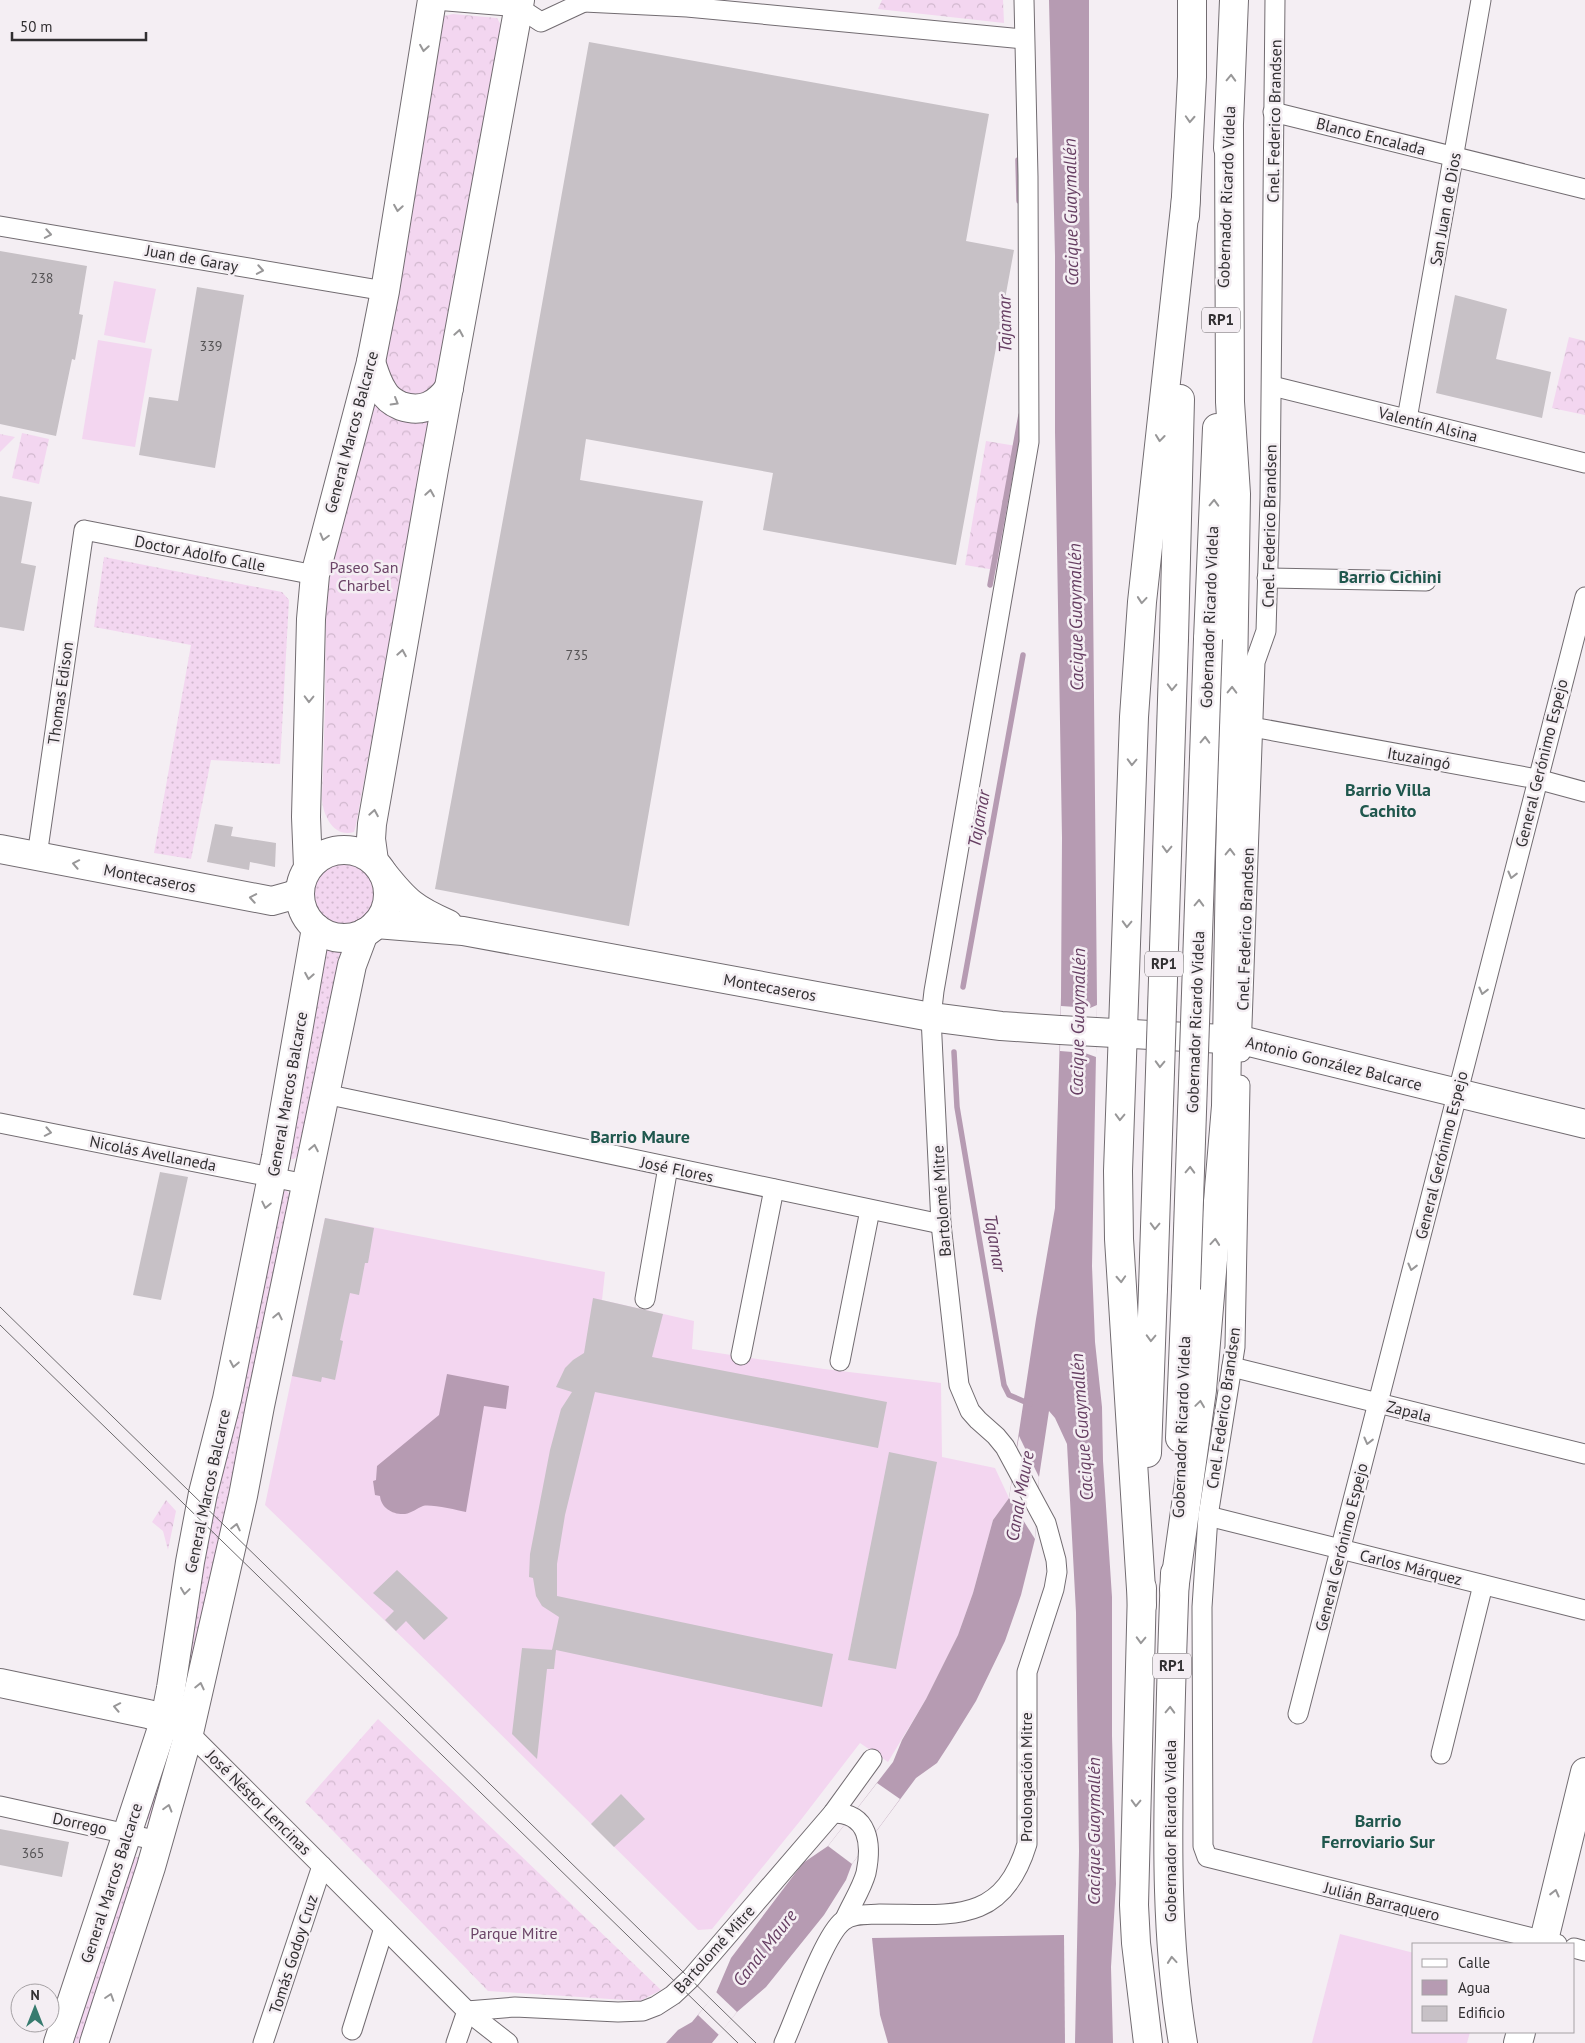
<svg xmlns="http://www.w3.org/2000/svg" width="1585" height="2043" font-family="'PT Sans',sans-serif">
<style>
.grass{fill:url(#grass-dots)}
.forest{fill:url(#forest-crowns)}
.pitch{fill:#f3d6f0}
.water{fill:#b69bb2}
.pier{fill:#f4eef3}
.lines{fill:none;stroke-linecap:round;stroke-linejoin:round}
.stream{stroke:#b69bb2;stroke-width:5.5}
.building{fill:#c7c1c6}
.street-casing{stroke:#726c71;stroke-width:21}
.secondary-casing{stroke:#726c71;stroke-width:30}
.highway-casing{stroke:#726c71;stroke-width:30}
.street{stroke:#fff;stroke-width:19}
.secondary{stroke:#fff;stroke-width:28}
.highway{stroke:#fff;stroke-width:28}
.tram{stroke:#6d6a6d;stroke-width:1}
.highway-bridge-casing{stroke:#726c71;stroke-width:30;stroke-linecap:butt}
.highway-bridge{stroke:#fff;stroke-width:28}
.oneway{stroke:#989798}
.labels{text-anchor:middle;stroke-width:5;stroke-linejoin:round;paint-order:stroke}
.number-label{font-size:14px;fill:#565456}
.shield{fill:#f4eef3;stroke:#6c686b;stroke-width:1}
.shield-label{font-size:15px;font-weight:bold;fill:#312f31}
.street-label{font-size:16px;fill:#312f31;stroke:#f4eef3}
.park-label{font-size:16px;fill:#6b4367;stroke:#f4eef3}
.water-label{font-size:18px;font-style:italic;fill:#663e62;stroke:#f4eef3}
.neighbourhood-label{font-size:18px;font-weight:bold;fill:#1f574d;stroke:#f4eef3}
</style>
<defs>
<pattern id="grass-dots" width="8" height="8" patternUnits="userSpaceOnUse" patternTransform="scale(1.25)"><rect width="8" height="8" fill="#f3d6f0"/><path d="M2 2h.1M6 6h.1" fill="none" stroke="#d1b8ce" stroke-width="1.8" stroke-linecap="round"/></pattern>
<pattern id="forest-crowns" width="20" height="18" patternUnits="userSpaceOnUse" patternTransform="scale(1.25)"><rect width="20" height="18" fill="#f3d6f0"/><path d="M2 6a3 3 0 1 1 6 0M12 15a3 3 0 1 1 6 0" fill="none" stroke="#d1b8ce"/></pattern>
</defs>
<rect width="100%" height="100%" fill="#f4eef3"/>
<g class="grass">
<polygon points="104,557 282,592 289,600 280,764 211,760 191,859 154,853 191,645 94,627"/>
<circle cx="344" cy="893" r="33"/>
<polygon points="326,946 344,949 299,1154 294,1159 289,1159"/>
<polygon points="279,1190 287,1191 290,1196 250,1405 187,1698 178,1683 190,1611"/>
<polygon points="164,1750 174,1753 154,1821 144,1818"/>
<polygon points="133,1856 143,1859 82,2043 70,2043"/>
</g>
<g class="forest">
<polygon points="882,0 1003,0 1004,23 878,9"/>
<polygon points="453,14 497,18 502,27 437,388 411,402 380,372 396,308 442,21 444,16"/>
<polygon points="1569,337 1585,341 1585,415 1552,408"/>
<path d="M374,397l57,18 -75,410 -2,7c-20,6 -31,-16 -32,-33l3,-94 1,-128z"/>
<polygon points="22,433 49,439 39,484 12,478"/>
<polygon points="0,434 15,437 0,452"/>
<polygon points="986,441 1023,447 1001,571 965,565"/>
<polygon points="166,1500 176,1511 168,1550 163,1531 152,1522"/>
<polygon points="378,1719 661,1990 640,2001 488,1991 305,1802"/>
</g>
<g class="pitch">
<polygon points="114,281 156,289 145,343 104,335"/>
<polygon points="98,340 152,349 135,447 82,439"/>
<polygon points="325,1218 605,1272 602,1300 694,1321 692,1349 824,1369 941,1383 942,1457 995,1468 1009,1498 993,1520 973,1593 958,1635 926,1699 888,1762 860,1743 800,1821 712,1929 698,1930 440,1674 265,1505"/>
<polygon points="1340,1934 1414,1953 1414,2032 1470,2032 1467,2043 1312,2043"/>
</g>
<g class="water">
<polygon points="1049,0 1089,0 1089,186 1097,1002 1092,1266 1095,1342 1102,1407 1103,1461 1112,1597 1112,1736 1116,1884 1111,1967 1113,2043 1075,2043 1079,1851 1076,1612 1067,1444 1055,1418 1049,1411 1039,1477 1035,1539 1021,1595 1005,1641 976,1701 950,1743 937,1763 916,1778 852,1864 846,1880 824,1915 766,1987 737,2012 712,2043 666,2043 678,2030 692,2022 716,1993 731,1958 803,1863 828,1846 893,1762 902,1740 926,1699 958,1635 973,1593 993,1520 1009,1498 1036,1319 1055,1208 1061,997 1062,838 1055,432 1055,256"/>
<path d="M447,1374l62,12 -3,23 -22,-3 -18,106c-10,-2 -35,-8 -43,-6 -6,2 -11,7 -18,8 -12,1 -24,-6 -25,-18l-5,-1 -2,-14 3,-1 1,-14 62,-51z"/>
<polygon points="1064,1935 1065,2043 888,2043 880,2015 872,1938"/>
</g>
<g class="pier">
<polygon points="1097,1005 1096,1057 1085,1053 1060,1051 1061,1006 1090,1008"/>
<polygon points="1019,1436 1039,1477 1035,1539 1009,1498"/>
<polygon points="877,1783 900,1799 852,1864 828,1846"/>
<polygon points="716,1992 737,2012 719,2035 698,2015"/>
</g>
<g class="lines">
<g class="stream">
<polyline points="1018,160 1019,201"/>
<polyline points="990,585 1021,415"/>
<polyline points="963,987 1023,655"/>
<polyline points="954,1052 957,1107 1004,1385 1009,1395 1030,1404"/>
</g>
</g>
<g class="building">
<polygon points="589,42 989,114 966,241 1014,250 956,565 763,530 773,473 586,439 580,480 703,501 629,926 435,889 520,427"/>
<polygon points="0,251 87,266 79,314 83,315 75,360 72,359 56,436 0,424"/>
<polygon points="197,287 244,295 215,468 139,455 149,397 178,401"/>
<polygon points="1455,295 1507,309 1496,359 1551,372 1542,418 1436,393"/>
<polygon points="0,496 32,502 21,563 36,566 24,631 0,627"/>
<polygon points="215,824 233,827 231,836 276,843 275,867 250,862 249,870 207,862"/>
<polygon points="160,1172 188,1177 161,1300 133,1295"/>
<polygon points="325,1218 374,1228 368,1263 365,1263 359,1295 350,1293 340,1340 343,1341 335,1380 322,1377 321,1382 292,1376"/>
<polygon points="593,1298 663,1314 652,1357 887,1402 878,1448 595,1392 565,1515 557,1564 557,1596 833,1654 822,1707 556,1650 554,1669 547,1669 537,1759 512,1734 522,1648 554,1650 552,1650 559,1617 542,1606 536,1596 533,1578 529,1577 530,1554 550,1450 561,1409 572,1392 556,1387 565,1368 573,1360 584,1353"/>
<polygon points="889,1452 937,1462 896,1669 848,1660"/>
<polygon points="397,1570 448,1618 424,1640 406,1621 396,1631 385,1620 394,1611 373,1593"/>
<polygon points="621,1794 645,1819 614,1847 591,1824"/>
<polygon points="0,1829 69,1842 62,1877 0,1865"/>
</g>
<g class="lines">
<defs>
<g id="street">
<polyline points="435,0 518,7 541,22 584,2"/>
<polyline points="577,0 584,2 687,7 1024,39"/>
<polyline points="1273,112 1585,189"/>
<polyline points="0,226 385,291"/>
<polyline points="1272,386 1585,463"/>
<polyline points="1407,419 1481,0"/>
<polyline points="1267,578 1426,581"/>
<polyline points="1252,727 1537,779 1585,792"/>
<polyline points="37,856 84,530 315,575"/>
<polyline points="1241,1052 1255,662 1266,631 1270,498 1275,0"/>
<polyline points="1240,1085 1235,1347 1208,1516 1202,1607 1203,1846 1207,1857 1557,1944"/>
<polyline points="325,1094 941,1224"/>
<polyline points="0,1123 306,1184"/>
<polyline points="645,1299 668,1167"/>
<polyline points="741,1355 774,1189"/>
<polyline points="840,1361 870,1210"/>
<polyline points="1232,1367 1585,1454"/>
<polyline points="1208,1516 1585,1610"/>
<polyline points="1298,1714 1585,597"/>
<polyline points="189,1733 467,2011 508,2043"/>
<polyline points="1441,1754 1483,1585"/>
<polyline points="0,1806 159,1841"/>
<path d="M833,1813c36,0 39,31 33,60 -4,15 -15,32 -21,46"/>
<polyline points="1574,1948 1585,1951"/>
<polyline points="467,2011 515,2007 618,2012 643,2011 656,2006 673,1995 691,1978 833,1813 872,1759"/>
<polyline points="352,2030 384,1928"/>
<polyline points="263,2043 322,1866"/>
<polyline points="456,2043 467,2011"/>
<path d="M784,2043c12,-26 40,-108 59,-122 10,-8 25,-6 37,-7 70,0 122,12 147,-70v-172l27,-83 3,-17 -1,-12 -10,-37 -41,-76 -9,-11 -18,-16 -8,-9 -11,-26 -18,-161 -10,-207 3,-26 95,-549 -1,-266 -4,-176"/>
</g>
<g id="secondary">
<path d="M371,362c3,9 6,20 12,29 4,8 11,12 18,15 21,7 36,-1 48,-18"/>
<polyline points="0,849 272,901 290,896 300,892"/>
<circle cx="344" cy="894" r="44"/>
<polyline points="374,861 371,839 372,824 434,469 520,0"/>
<polyline points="308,867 306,817 311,619 315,575 371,362 385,291 432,0"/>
<path d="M383,873c23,29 31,36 65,51"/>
<polyline points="376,924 463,931 931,1017 1001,1026 1060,1030 1241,1040 1585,1124"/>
<polyline points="0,1683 148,1714 165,1719 180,1727"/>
<polyline points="1543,1944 1585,1772"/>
<polyline points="58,2043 165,1719 171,1688 190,1562 203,1493 227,1399 276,1157 316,928"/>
<polyline points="94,2043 151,1867 189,1733 243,1496 260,1406 352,965 364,933"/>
<polyline points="1518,2043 1521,2032"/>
</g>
<g id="highway">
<polyline points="1228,148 1234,0"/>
<polyline points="1185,216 1192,77 1192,0"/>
<polyline points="1174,638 1180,399"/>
<polyline points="1208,639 1217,428"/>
<polyline points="1180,1438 1186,1289"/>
<polyline points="1147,1453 1153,1289"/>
<path d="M1175,1573c-2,54 -4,109 -5,163 -3,103 -4,206 13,307"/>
<polyline points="1142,1588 1134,1905 1136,1943 1148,2043"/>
<polyline points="1174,1590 1202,1390 1226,1106 1236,494 1230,402 1229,130"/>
<polyline points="1142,1605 1119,1239 1118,1171 1134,717 1142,602 1186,198"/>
</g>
</defs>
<use href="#street" class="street-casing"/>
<use href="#secondary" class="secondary-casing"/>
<use href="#highway" class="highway-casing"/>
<use href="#street" class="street"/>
<use href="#secondary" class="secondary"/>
<use href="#highway" class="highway"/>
<g class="tram">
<polyline points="0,1307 756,2043"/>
<polyline points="0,1325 738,2043"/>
</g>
<defs>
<g id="highway-bridge">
<polyline points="1153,1289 1174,638"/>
<polyline points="1186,1289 1208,639"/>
</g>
</defs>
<use href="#highway-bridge" class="highway-bridge-casing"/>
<use href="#highway-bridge" class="highway-bridge"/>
</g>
<defs><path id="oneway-chevron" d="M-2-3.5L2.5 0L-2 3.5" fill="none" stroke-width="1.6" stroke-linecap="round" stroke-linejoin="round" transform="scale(1.25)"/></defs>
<g class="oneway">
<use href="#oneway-chevron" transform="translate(424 48) rotate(99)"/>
<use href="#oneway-chevron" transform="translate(1231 78) rotate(-88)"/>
<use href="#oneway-chevron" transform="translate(1190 119) rotate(93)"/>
<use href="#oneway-chevron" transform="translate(398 208) rotate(99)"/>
<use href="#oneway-chevron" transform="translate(48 234) rotate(10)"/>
<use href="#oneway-chevron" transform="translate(260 270) rotate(10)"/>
<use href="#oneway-chevron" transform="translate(459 333) rotate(-80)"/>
<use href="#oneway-chevron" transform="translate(395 402) rotate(30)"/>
<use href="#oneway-chevron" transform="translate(1160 438) rotate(96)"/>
<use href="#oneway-chevron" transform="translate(430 493) rotate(-81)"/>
<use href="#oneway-chevron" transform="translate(1214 503) rotate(-88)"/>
<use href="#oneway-chevron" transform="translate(324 537) rotate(105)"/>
<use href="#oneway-chevron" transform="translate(1142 600) rotate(95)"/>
<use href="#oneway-chevron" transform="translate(402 653) rotate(-80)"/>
<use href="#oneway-chevron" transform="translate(1172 687) rotate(92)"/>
<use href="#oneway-chevron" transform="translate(1232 690) rotate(-89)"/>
<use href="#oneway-chevron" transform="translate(309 699) rotate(91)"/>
<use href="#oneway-chevron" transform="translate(1205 740) rotate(-88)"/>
<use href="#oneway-chevron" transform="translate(1132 762) rotate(92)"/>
<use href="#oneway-chevron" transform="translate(374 813) rotate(-80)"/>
<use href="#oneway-chevron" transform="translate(1167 849) rotate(92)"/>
<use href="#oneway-chevron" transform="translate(1230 852) rotate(-89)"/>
<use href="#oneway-chevron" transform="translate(76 864) rotate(-169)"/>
<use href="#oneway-chevron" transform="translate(1512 875) rotate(104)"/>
<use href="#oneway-chevron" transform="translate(253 898) rotate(-170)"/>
<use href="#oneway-chevron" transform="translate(1199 903) rotate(-88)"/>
<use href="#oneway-chevron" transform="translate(1127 924) rotate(92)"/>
<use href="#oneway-chevron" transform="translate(309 976) rotate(100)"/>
<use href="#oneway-chevron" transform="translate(1483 991) rotate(104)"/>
<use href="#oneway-chevron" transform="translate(1160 1064) rotate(92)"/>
<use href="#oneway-chevron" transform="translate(1120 1117) rotate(92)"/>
<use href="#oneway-chevron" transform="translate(48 1132) rotate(11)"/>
<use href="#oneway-chevron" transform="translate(314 1148) rotate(-79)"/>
<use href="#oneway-chevron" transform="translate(1190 1170) rotate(-88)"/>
<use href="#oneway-chevron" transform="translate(266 1205) rotate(102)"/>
<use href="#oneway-chevron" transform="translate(1155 1226) rotate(92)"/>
<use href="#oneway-chevron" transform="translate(1215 1242) rotate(-85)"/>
<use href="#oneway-chevron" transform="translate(1412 1267) rotate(104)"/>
<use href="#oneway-chevron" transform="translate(1121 1279) rotate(87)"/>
<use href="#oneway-chevron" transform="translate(278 1316) rotate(-78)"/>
<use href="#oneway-chevron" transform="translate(1151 1338) rotate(92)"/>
<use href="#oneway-chevron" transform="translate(234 1364) rotate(101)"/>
<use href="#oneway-chevron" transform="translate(1200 1404) rotate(-82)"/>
<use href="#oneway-chevron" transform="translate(1368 1441) rotate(104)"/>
<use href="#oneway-chevron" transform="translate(236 1527) rotate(-77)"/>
<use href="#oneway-chevron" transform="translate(185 1591) rotate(98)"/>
<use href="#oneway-chevron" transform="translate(1141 1640) rotate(92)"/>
<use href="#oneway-chevron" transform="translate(200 1686) rotate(-77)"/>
<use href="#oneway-chevron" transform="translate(117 1707) rotate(-169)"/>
<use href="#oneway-chevron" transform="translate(1170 1710) rotate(-88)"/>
<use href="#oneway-chevron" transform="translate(1136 1803) rotate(92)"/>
<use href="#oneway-chevron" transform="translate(168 1808) rotate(-74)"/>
<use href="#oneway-chevron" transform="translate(1555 1893) rotate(-76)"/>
<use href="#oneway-chevron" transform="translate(1172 1960) rotate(-95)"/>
<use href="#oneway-chevron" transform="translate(110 1997) rotate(-72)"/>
</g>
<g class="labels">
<g class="number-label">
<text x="42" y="283">238</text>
<text x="211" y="351">339</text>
<text x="577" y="660">735</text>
<text x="33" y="1858">365</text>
</g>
<g class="shield">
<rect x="1202" y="307.5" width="38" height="25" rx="4"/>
<rect x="1145" y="951.5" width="38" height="25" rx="4"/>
<rect x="1153" y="1653.5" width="38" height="25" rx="4"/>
</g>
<g class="shield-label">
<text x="1221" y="325">RP1</text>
<text x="1164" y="969">RP1</text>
<text x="1172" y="1671">RP1</text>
</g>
<g class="street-label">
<text transform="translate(1274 121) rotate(-89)" y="6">Cnel. Federico Brandsen</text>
<text transform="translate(1371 136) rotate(14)" y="6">Blanco Encalada</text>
<text transform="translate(1226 197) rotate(-88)" y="6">Gobernador Ricardo Videla</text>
<text transform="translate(1445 209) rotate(-80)" y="6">San Juan de Dios</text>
<text transform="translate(192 258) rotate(10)" y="6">Juan de Garay</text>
<text transform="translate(1428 424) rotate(14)" y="6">Valentín Alsina</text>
<text transform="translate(351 432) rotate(-75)" y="6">General Marcos Balcarce</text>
<text transform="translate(1269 526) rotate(-89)" y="6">Cnel. Federico Brandsen</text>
<text transform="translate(200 553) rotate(11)" y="6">Doctor Adolfo Calle</text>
<text transform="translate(1209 617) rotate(-88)" y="6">Gobernador Ricardo Videla</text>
<text transform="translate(60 693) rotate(-82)" y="6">Thomas Edison</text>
<text transform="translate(1419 758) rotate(10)" y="6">Ituzaingó</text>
<text transform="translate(1541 763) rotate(-76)" y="6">General Gerónimo Espejo</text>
<text transform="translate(150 878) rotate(11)" y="6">Montecaseros</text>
<text transform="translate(1245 929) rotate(-88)" y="6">Cnel. Federico Brandsen</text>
<text transform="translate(770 987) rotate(10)" y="6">Montecaseros</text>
<text transform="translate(1195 1022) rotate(-88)" y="6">Gobernador Ricardo Videla</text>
<text transform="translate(1334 1063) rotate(14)" y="6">Antonio González Balcarce</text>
<text transform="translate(287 1094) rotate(-80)" y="6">General Marcos Balcarce</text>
<text transform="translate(153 1153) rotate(11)" y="6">Nicolás Avellaneda</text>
<text transform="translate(1441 1155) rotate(-76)" y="6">General Gerónimo Espejo</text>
<text transform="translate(677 1169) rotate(12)" y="6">José Flores</text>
<text transform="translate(941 1201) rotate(-94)" y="6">Bartolomé Mitre</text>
<text transform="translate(1223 1408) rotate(-82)" y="6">Cnel. Federico Brandsen</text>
<text transform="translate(1409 1411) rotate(14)" y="6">Zapala</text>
<text transform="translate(1181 1427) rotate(-88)" y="6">Gobernador Ricardo Videla</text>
<text transform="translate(207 1491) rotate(-78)" y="6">General Marcos Balcarce</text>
<text transform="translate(1341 1547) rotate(-76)" y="6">General Gerónimo Espejo</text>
<text transform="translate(1411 1567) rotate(14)" y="6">Carlos Márquez</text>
<text transform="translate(1026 1777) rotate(-90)" y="6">Prolongación Mitre</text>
<text transform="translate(259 1802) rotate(45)" y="6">José Néstor Lencinas</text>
<text transform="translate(80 1823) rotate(12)" y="6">Dorrego</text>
<text transform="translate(1170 1831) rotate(-90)" y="6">Gobernador Ricardo Videla</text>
<text transform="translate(111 1883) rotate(-72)" y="6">General Marcos Balcarce</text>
<text transform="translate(1382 1901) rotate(14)" y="6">Julián Barraquero</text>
<text transform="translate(714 1949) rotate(-48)" y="6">Bartolomé Mitre</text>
<text transform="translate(293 1954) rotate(-72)" y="6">Tomás Godoy Cruz</text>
</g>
<g class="park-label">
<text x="364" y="573">Paseo San<tspan x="364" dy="18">Charbel</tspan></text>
<text x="514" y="1939">Parque Mitre</text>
</g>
<g class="water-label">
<text transform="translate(1071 212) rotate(-91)" y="6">Cacique Guaymallén</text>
<text transform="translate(1005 324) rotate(-91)" y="6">Tajamar</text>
<text transform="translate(1076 617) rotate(-91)" y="6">Cacique Guaymallén</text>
<text transform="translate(979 819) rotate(-80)" y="6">Tajamar</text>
<text transform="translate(1078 1022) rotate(-89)" y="6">Cacique Guaymallén</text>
<text transform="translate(995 1243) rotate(80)" y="6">Tajamar</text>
<text transform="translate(1082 1427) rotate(-94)" y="6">Cacique Guaymallén</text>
<text transform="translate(1020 1496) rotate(-80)" y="6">Canal Maure</text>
<text transform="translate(1094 1831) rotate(-90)" y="6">Cacique Guaymallén</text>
<text transform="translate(765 1948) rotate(-52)" y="6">Canal Maure</text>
</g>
<g class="neighbourhood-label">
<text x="1390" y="583">Barrio Cichini</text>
<text x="1388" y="796">Barrio Villa<tspan x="1388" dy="21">Cachito</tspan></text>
<text x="640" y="1143">Barrio Maure</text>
<text x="1378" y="1827">Barrio<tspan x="1378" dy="21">Ferroviario Sur</tspan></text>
</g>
</g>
<rect x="1412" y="1943" width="162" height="90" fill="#f4eef3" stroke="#a6a2a5"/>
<rect x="1422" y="1959" width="25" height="8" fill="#ffffff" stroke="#a6a2a5"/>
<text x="1458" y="1968" font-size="15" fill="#312f31">Calle</text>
<rect x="1422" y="1980" width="25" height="15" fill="#b69bb2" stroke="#a6a2a5"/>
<text x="1458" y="1993" font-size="15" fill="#312f31">Agua</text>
<rect x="1422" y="2006" width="25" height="15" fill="#c7c1c6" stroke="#a6a2a5"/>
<text x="1458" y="2018" font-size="15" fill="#312f31">Edificio</text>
<g transform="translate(35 2008)"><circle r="24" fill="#f4eef3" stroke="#a6a2a5"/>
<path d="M0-4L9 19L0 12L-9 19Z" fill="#377b6f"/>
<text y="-8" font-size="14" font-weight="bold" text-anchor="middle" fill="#312f31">N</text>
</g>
<path d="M12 32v8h134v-8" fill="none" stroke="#312f31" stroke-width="2.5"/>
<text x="20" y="32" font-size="15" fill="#312f31" stroke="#f4eef3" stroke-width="4" paint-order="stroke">50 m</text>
</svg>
